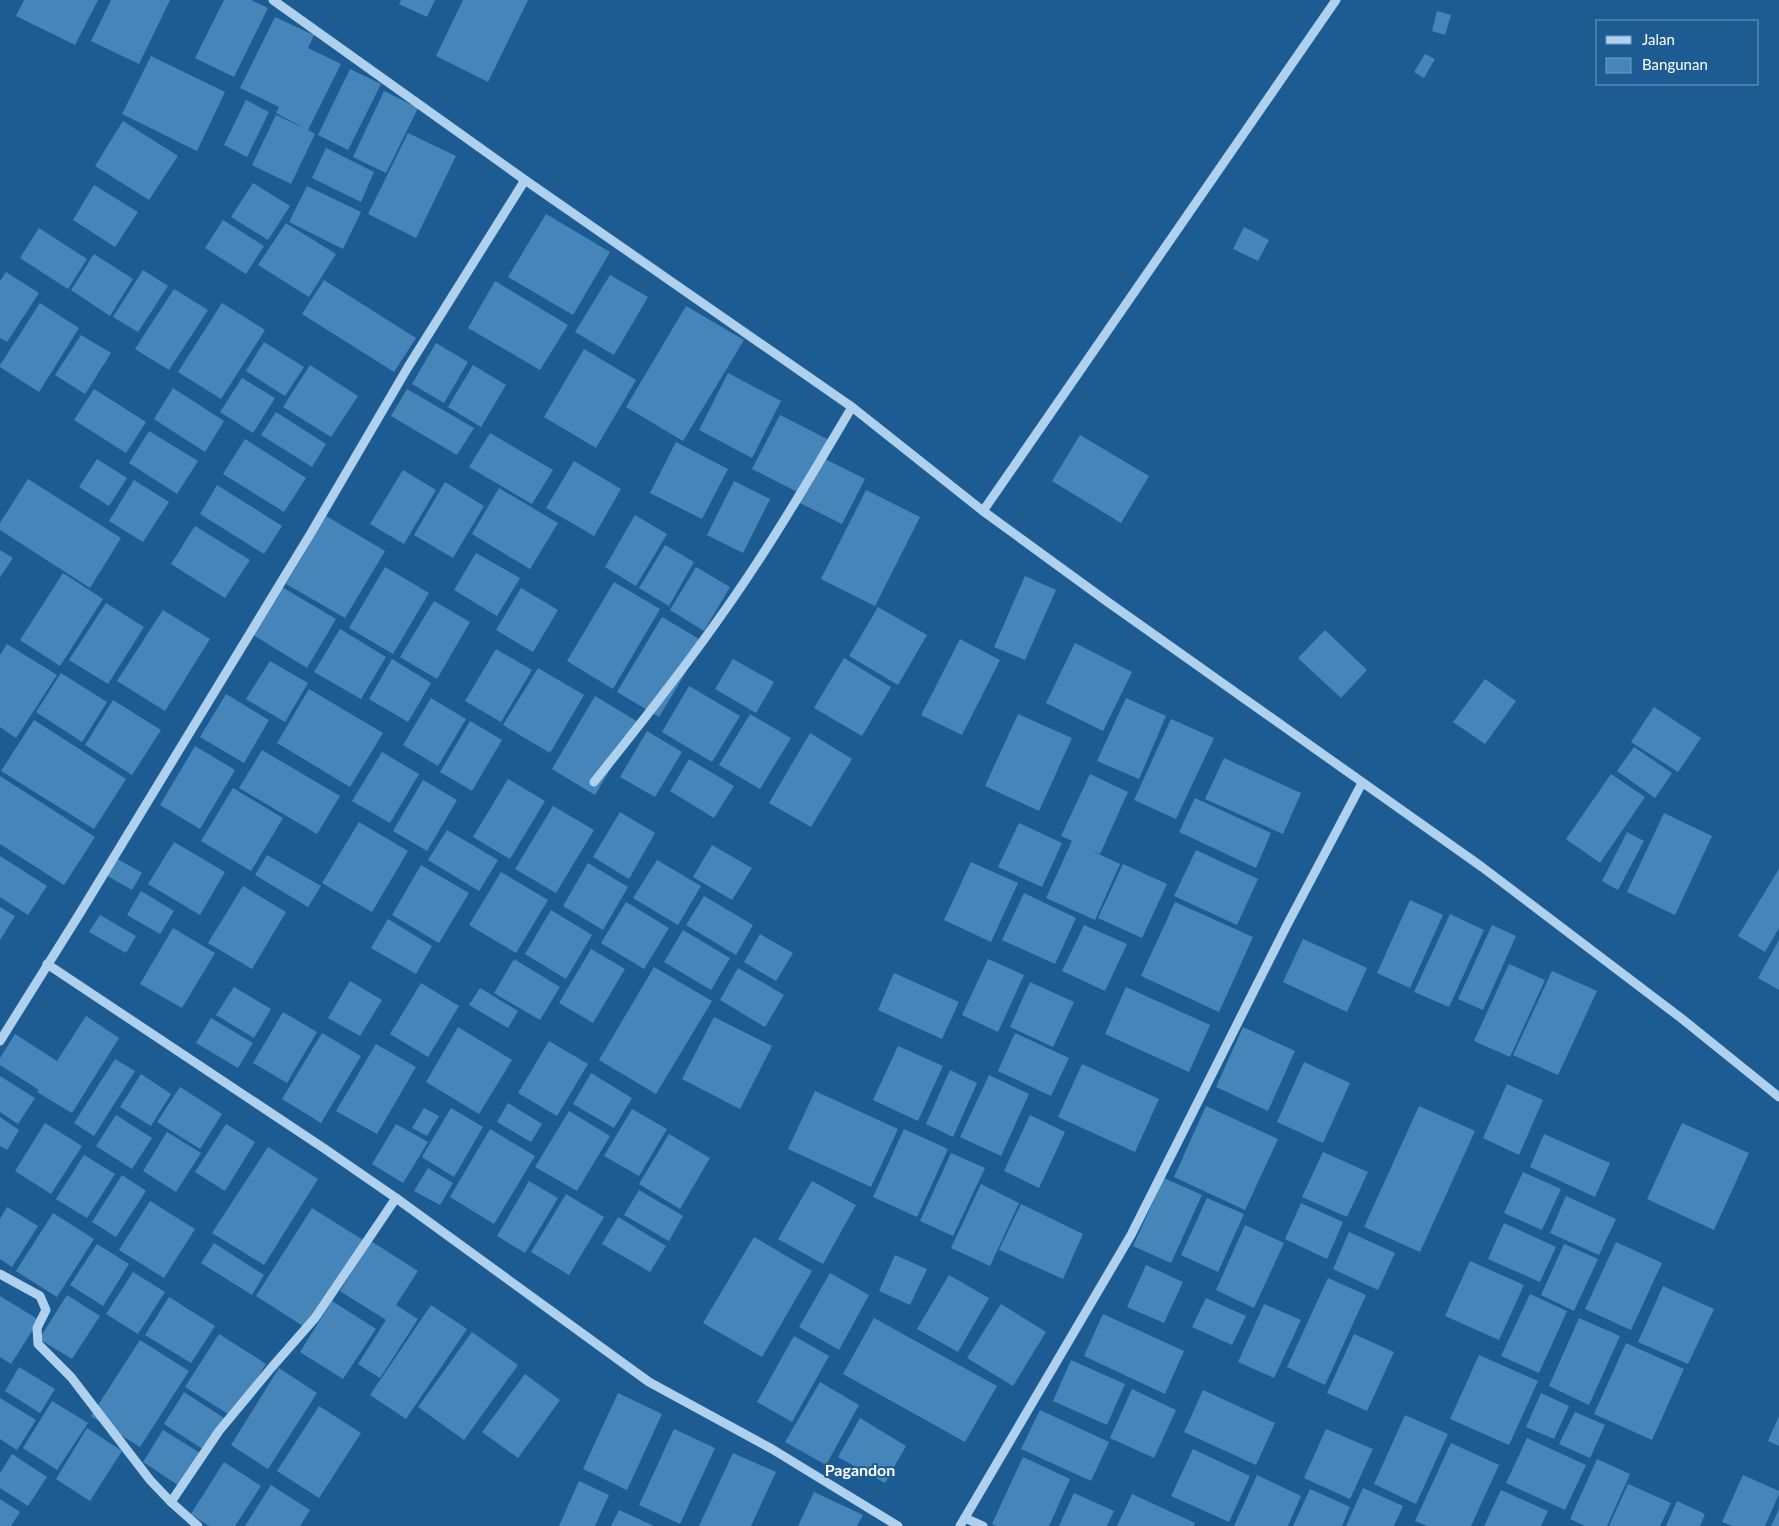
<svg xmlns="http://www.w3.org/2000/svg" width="1779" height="1526" font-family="Lato,sans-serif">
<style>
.building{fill:#4685b9}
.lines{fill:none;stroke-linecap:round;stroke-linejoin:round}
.minor{stroke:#afd1ee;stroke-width:9}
.labels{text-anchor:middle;stroke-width:4;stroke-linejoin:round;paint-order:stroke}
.quarter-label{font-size:16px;font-weight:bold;fill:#fff;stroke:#1d5c93}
</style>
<rect width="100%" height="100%" fill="#1d5c93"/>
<g class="building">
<polygon points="24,0 98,0 75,45 16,16"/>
<polygon points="111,0 170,0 139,64 91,41"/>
<polygon points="224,0 251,0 268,8 234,77 195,58"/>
<polygon points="401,0 435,0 427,17 399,4"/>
<polygon points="463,0 528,0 488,82 436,56"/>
<polygon points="1437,11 1451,15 1445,35 1432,31"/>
<polygon points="275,17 314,35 308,48 341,64 308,130 315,134 291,184 252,165 276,115 306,129 276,113 279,107 240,88"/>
<polygon points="1425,54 1435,59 1424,78 1414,72"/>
<polygon points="151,56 225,92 197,151 122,114"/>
<polygon points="350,69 381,84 348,150 318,135"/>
<polygon points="384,91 418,108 386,173 353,157"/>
<polygon points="246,100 269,112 247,157 224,145"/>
<polygon points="123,121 178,156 149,200 95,166"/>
<polygon points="408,133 456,156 416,238 368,214"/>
<polygon points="326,148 374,172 361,202 312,178"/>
<polygon points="253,183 290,206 268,240 231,217"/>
<polygon points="94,185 138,212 115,247 73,220"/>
<polygon points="307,186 361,212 343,249 289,222"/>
<polygon points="546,214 610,252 573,315 508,277"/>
<polygon points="223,220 264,246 246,274 205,248"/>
<polygon points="286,223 336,254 309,297 258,265"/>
<polygon points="1244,227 1269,240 1258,261 1233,249"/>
<polygon points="39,228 87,259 68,289 20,258"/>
<polygon points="94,254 133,279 110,316 71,290"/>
<polygon points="143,270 168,286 138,332 113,317"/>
<polygon points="6,272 39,293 7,342 0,338 0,281"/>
<polygon points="610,275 648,297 614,355 575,332"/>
<polygon points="324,280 416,338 394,372 302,314"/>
<polygon points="495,281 568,325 540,370 468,328"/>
<polygon points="174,289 208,310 169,370 135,349"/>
<polygon points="40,303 79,328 39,392 0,367 0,365"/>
<polygon points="222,303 265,330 221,399 178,372"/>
<polygon points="686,306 744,340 683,441 626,407"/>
<polygon points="81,335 111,353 85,394 55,375"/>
<polygon points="264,342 304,367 285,396 246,371"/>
<polygon points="436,343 468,362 444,403 412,384"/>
<polygon points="584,349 636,380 596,448 544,417"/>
<polygon points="310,365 358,396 331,437 283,407"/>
<polygon points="473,365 506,385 481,427 448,407"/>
<polygon points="728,373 781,401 752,458 699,430"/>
<polygon points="242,378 275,398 253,433 220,412"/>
<polygon points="173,388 224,421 205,452 154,419"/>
<polygon points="94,389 146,422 126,453 74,420"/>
<polygon points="407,389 474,428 457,455 391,416"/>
<polygon points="276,412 326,444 312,467 261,435"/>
<polygon points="780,415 829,440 801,494 752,469"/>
<polygon points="149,431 198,461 177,494 129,463"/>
<polygon points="490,433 553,470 532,504 469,467"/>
<polygon points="1080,435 1149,476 1121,523 1052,481"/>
<polygon points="245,439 306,478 284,512 223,474"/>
<polygon points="676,442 728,469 702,519 650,493"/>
<polygon points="823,458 865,479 842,524 800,503"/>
<polygon points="97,459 127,478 109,506 79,487"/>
<polygon points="574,461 621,489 594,536 546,508"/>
<polygon points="403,470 436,490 404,544 370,524"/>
<polygon points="28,479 121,538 90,588 0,530 0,523"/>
<polygon points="134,480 169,502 143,542 109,521"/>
<polygon points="734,481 770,499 743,553 707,535"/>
<polygon points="445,482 484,506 453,558 414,535"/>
<polygon points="217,485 282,526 264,554 200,514"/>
<polygon points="499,488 558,523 530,569 472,534"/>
<polygon points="866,490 920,517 875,606 821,579"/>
<polygon points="635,515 667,534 636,586 605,567"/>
<polygon points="326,516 385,551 345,618 286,584"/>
<polygon points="195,526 250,560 225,598 171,564"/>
<polygon points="665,545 694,562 669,606 639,588"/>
<polygon points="0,550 13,558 0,577"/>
<polygon points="476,553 520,578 497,616 454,590"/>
<polygon points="385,567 429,593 393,654 349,628"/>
<polygon points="696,567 730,587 704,631 670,610"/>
<polygon points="63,573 103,599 60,666 20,640"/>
<polygon points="1025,576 1056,590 1025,660 994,647"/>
<polygon points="614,582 660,609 613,689 567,661"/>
<polygon points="282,587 336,619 307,668 253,635"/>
<polygon points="521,588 558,610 533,652 496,630"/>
<polygon points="434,601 470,622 437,679 400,657"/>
<polygon points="106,603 144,627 108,684 69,660"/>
<polygon points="878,607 927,635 898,685 849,656"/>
<polygon points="163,610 210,639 165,711 117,681"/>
<polygon points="662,617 704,642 659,717 617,692"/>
<polygon points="340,629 386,657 361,699 314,672"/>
<polygon points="1325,630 1367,670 1341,698 1298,658"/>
<polygon points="960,639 1000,660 962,735 921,715"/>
<polygon points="1075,643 1132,672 1103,731 1046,703"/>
<polygon points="7,644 57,675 16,738 0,727 0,655"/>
<polygon points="496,649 532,670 501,722 465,701"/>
<polygon points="844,658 891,687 862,736 814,708"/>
<polygon points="392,659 431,683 408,722 369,699"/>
<polygon points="733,659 774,682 756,713 715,689"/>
<polygon points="270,661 308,683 285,722 246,699"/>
<polygon points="538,668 584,695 550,753 503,725"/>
<polygon points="61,673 107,702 82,742 36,712"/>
<polygon points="1485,679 1516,701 1485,744 1453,722"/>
<polygon points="689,686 740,716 712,762 662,732"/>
<polygon points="309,689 383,733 350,787 277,743"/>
<polygon points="226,694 269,720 244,763 200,737"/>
<polygon points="595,696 638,722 595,795 552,769"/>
<polygon points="431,698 466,719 438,766 403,745"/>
<polygon points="1126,698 1166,716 1139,779 1097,761"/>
<polygon points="113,700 161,730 132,775 85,745"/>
<polygon points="1654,707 1701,738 1678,772 1631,742"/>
<polygon points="750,714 791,738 760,789 719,765"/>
<polygon points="1018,714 1072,738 1039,811 985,786"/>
<polygon points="1171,719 1214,738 1176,819 1134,800"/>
<polygon points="34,720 126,779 94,829 1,771"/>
<polygon points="470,721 502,740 472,791 440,772"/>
<polygon points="647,731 682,752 655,797 620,777"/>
<polygon points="810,733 852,759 811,827 769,803"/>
<polygon points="195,746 235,770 200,829 160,805"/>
<polygon points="1634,747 1672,773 1655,798 1617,771"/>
<polygon points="262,750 340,796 317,834 239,788"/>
<polygon points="382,752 419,774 390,823 352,801"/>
<polygon points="1224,758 1301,793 1283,834 1205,799"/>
<polygon points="689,759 734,786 714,818 670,791"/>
<polygon points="1090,774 1128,792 1100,854 1090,850 1120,864 1095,920 1046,898 1072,841 1061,836"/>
<polygon points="1611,774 1645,797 1600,863 1566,839"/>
<polygon points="0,776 95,837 64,885 0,844"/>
<polygon points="508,779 545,801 510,859 473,837"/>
<polygon points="423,780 457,800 427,851 393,831"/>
<polygon points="233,788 283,818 251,871 201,841"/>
<polygon points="1195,798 1271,833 1256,868 1179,832"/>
<polygon points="553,806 594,830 556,893 515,869"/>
<polygon points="620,812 655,833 629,879 593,857"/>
<polygon points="1664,813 1712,836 1675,915 1627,892"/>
<polygon points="359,822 408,851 372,912 322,883"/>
<polygon points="1019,823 1062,843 1042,887 998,867"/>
<polygon points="447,830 498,860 479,891 428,860"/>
<polygon points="1627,832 1644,841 1618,890 1602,881"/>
<polygon points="174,842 225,872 200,915 148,884"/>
<polygon points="712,845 752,868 732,900 693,877"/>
<polygon points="1196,850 1258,879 1237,925 1174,896"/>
<polygon points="267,855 321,886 308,907 255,875"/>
<polygon points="0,856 47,886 28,915 0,897"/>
<polygon points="116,858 142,873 132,890 106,875"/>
<polygon points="657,860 701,886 678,925 633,898"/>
<polygon points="971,862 1018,883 991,942 944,920"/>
<polygon points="588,863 628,887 603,930 563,906"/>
<polygon points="1123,864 1167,884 1142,938 1098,918"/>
<polygon points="421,865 469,893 439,943 392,915"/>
<polygon points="1779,869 1779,928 1765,952 1738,936"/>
<polygon points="501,872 548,900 516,953 469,925"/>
<polygon points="243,886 286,912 252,969 208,943"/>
<polygon points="141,891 174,911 160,934 127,915"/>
<polygon points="1024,893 1076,918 1055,964 1002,940"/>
<polygon points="704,896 753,925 736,955 686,925"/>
<polygon points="1410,900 1443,915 1410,988 1377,973"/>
<polygon points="626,902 669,928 644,969 601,943"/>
<polygon points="1175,902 1253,937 1219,1012 1141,976"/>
<polygon points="0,907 15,916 0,940"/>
<polygon points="551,910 592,935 566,979 525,954"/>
<polygon points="1450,914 1484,930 1449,1007 1414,992"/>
<polygon points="100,915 136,936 126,953 89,932"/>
<polygon points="388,919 432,946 416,974 371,948"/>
<polygon points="1084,925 1127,944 1105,991 1062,971"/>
<polygon points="1492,925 1516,936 1483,1010 1458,999"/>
<polygon points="173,928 215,953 182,1008 140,984"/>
<polygon points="683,930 730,958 711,990 664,962"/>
<polygon points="760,934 793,953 776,981 744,962"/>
<polygon points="1303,939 1367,968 1347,1012 1283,982"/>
<polygon points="1779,940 1779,990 1758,978"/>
<polygon points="591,949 625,969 593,1023 559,1003"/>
<polygon points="514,959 560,987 540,1020 494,993"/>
<polygon points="988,959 1024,975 998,1032 962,1015"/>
<polygon points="1509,964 1545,980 1510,1057 1474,1041"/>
<polygon points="654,967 712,1001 656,1094 599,1060"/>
<polygon points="738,968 784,995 765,1027 720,1000"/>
<polygon points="1552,971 1597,991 1558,1075 1513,1055"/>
<polygon points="894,973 959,1002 942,1039 878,1010"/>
<polygon points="350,981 382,1000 360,1036 328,1018"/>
<polygon points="1030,982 1074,1002 1053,1047 1010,1027"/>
<polygon points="421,983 459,1006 428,1057 390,1034"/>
<polygon points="234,987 271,1009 254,1038 216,1015"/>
<polygon points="1126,987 1210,1025 1189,1072 1105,1034"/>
<polygon points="480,988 518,1011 508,1028 469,1005"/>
<polygon points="283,1012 317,1032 287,1083 253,1063"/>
<polygon points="86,1016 119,1038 72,1113 37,1092 39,1090 0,1065 0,1058 15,1034 57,1061"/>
<polygon points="714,1017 772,1046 740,1109 682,1079"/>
<polygon points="211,1018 253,1043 238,1068 196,1043"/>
<polygon points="458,1027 512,1060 479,1114 426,1082"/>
<polygon points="1243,1027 1295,1051 1268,1111 1216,1087"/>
<polygon points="322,1033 361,1056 321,1123 282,1099"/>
<polygon points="1015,1033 1069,1058 1051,1096 998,1071"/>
<polygon points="549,1041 588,1064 557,1116 518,1093"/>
<polygon points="376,1044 416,1067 377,1134 336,1111"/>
<polygon points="898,1046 943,1066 918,1121 873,1100"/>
<polygon points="115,1059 135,1071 94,1136 74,1123"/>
<polygon points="1304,1062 1350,1083 1323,1143 1277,1122"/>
<polygon points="1082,1064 1159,1099 1135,1152 1058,1117"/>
<polygon points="950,1070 977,1083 953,1137 926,1124"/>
<polygon points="591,1073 632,1098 614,1128 573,1104"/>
<polygon points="141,1074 171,1094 151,1126 120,1107"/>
<polygon points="989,1075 1029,1094 1001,1156 960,1137"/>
<polygon points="0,1076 35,1098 18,1124 0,1112"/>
<polygon points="1507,1084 1543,1100 1519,1155 1483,1138"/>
<polygon points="180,1087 222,1114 200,1149 157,1122"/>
<polygon points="815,1091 898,1129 871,1187 788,1149"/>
<polygon points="508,1103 542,1124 531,1142 497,1122"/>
<polygon points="1206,1106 1278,1139 1245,1210 1174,1177"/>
<polygon points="1419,1106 1475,1131 1420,1252 1364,1227"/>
<polygon points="424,1108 439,1116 427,1136 412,1128"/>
<polygon points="451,1108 483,1127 454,1177 422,1157"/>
<polygon points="632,1109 667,1129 639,1176 604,1156"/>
<polygon points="569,1111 610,1136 577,1191 535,1167"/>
<polygon points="116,1115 152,1138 132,1169 96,1146"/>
<polygon points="1030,1115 1065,1132 1039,1188 1004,1171"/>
<polygon points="0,1117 19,1130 7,1150 0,1146"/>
<polygon points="45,1123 82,1146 51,1194 15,1171"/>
<polygon points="1682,1123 1749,1153 1714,1230 1647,1199"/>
<polygon points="226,1124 255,1142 225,1191 195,1172"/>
<polygon points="396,1124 428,1142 403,1183 372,1164"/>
<polygon points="490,1129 535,1156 494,1224 450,1197"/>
<polygon points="904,1129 948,1149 917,1217 873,1197"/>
<polygon points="167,1132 201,1153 176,1192 143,1171"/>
<polygon points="669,1134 710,1158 680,1209 639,1184"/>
<polygon points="1544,1134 1610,1163 1595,1197 1530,1167"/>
<polygon points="268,1147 318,1179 264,1265 212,1233"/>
<polygon points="1323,1152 1368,1172 1347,1217 1302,1197"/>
<polygon points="951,1153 985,1168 953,1236 920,1221"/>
<polygon points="84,1155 115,1174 87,1218 56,1199"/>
<polygon points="428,1168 453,1183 440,1205 414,1191"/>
<polygon points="1523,1172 1561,1189 1542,1230 1504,1213"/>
<polygon points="122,1175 146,1191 116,1237 92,1222"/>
<polygon points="1164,1178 1202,1195 1171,1263 1133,1246"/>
<polygon points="529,1181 558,1198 525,1253 497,1236"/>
<polygon points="812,1181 856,1205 823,1264 778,1239"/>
<polygon points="981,1184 1019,1203 990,1266 951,1248"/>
<polygon points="639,1190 683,1216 669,1241 624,1215"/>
<polygon points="566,1194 604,1217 569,1275 531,1252"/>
<polygon points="1566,1196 1616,1219 1599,1255 1550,1233"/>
<polygon points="1207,1198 1244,1214 1218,1272 1181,1255"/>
<polygon points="150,1201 195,1229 164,1278 119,1250"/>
<polygon points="1301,1203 1343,1222 1327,1259 1285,1239"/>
<polygon points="1021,1204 1083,1234 1063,1279 999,1250"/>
<polygon points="7,1207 38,1226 12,1267 0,1259 0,1219"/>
<polygon points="312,1208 363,1240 306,1328 256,1296"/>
<polygon points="53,1213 94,1239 57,1297 16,1271"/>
<polygon points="618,1217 666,1246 650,1272 602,1244"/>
<polygon points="1504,1223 1556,1247 1540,1282 1488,1259"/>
<polygon points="1245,1225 1284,1243 1254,1308 1216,1290"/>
<polygon points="1349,1232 1395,1253 1378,1290 1333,1269"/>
<polygon points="754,1237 812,1271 762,1357 703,1323"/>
<polygon points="371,1241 418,1271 396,1305 418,1319 380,1378 358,1364 386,1320 340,1291"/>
<polygon points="1616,1242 1662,1263 1631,1330 1585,1309"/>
<polygon points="214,1243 264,1275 252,1295 201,1263"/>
<polygon points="97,1244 129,1264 103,1306 70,1285"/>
<polygon points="1564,1244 1598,1259 1574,1311 1541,1295"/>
<polygon points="895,1255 927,1269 910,1305 879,1291"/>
<polygon points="1470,1261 1524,1285 1499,1340 1445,1316"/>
<polygon points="1146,1265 1183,1282 1164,1323 1127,1307"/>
<polygon points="133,1272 165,1292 138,1334 106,1314"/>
<polygon points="830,1273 869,1295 839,1350 799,1327"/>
<polygon points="949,1275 989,1298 958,1352 917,1329"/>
<polygon points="1328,1278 1366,1295 1325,1385 1287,1367"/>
<polygon points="1663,1286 1714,1309 1688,1364 1638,1342"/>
<polygon points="1530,1294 1567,1311 1539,1373 1501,1356"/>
<polygon points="67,1295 100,1316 72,1359 39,1339"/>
<polygon points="0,1296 39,1320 11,1364 0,1357"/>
<polygon points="169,1297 215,1326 191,1363 145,1335"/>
<polygon points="1206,1298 1246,1316 1232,1345 1192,1327"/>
<polygon points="332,1301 376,1329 343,1379 300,1352"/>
<polygon points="1001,1304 1046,1332 1013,1386 967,1358"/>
<polygon points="1264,1304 1301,1320 1274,1378 1238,1362"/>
<polygon points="431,1305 467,1329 406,1419 370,1395"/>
<polygon points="1103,1314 1184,1351 1165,1394 1084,1356"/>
<polygon points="874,1318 997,1386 965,1442 843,1374"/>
<polygon points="1579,1318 1620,1336 1589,1405 1549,1386"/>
<polygon points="472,1332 518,1365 464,1440 418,1407"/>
<polygon points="219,1334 266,1364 233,1417 185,1387"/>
<polygon points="1354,1334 1394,1352 1367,1411 1327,1393"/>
<polygon points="794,1336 829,1356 792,1422 757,1402"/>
<polygon points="140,1340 189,1371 140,1447 91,1416"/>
<polygon points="1626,1343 1684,1369 1652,1440 1594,1414"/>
<polygon points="1479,1355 1538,1381 1509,1445 1450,1419"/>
<polygon points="1071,1360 1125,1384 1107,1425 1053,1401"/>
<polygon points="19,1367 55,1389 40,1413 5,1391"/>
<polygon points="279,1368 317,1393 268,1469 231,1445"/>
<polygon points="525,1374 560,1400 518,1458 482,1432"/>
<polygon points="820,1382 859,1405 826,1465 785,1442"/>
<polygon points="1132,1389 1176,1410 1154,1458 1110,1438"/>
<polygon points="1203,1390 1275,1423 1256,1465 1184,1432"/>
<polygon points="184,1392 227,1420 207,1452 164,1424"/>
<polygon points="618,1393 662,1414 627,1490 583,1469"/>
<polygon points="1541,1393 1569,1406 1554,1439 1526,1427"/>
<polygon points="0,1398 36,1420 17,1450 0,1439"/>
<polygon points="52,1401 88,1423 57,1470 23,1448"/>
<polygon points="319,1406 361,1433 319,1498 277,1471"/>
<polygon points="1040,1410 1109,1442 1091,1481 1021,1449"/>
<polygon points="1575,1412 1605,1425 1590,1458 1559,1444"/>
<polygon points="1405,1415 1448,1434 1416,1504 1374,1484"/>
<polygon points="1779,1416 1779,1446 1768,1441"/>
<polygon points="860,1418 906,1446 885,1483 838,1457"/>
<polygon points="87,1428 122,1451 90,1501 56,1479"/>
<polygon points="674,1429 715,1448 680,1524 639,1505"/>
<polygon points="1326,1429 1373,1449 1350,1499 1304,1478"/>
<polygon points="163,1430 205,1456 184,1489 143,1462"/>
<polygon points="1527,1438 1586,1465 1565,1510 1506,1483"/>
<polygon points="1451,1443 1499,1465 1471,1526 1427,1526 1415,1521"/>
<polygon points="1193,1449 1250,1476 1229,1522 1171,1496"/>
<polygon points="733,1453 776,1472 751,1526 699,1526"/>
<polygon points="12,1454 47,1477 28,1506 0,1488 0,1473"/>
<polygon points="1023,1457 1070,1479 1049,1526 996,1526 992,1524"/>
<polygon points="1597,1459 1630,1474 1607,1526 1585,1526 1570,1519"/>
<polygon points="224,1462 261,1486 235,1526 209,1526 191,1514"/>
<polygon points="1257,1475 1301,1496 1288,1526 1234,1526"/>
<polygon points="1743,1475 1779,1491 1779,1494 1765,1526 1732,1526 1722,1522"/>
<polygon points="579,1481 609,1495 595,1526 559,1526"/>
<polygon points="1628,1484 1671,1503 1660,1526 1609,1526"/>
<polygon points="271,1485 310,1510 300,1526 245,1526"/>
<polygon points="1363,1488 1403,1506 1394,1526 1346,1526"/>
<polygon points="1310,1489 1350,1507 1342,1526 1293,1526"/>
<polygon points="1501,1490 1548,1511 1541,1526 1484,1526"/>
<polygon points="814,1492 863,1515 857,1526 798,1526"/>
<polygon points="1074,1493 1114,1511 1107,1526 1059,1526"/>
<polygon points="1132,1494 1195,1523 1194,1526 1117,1526"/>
<polygon points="0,1499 20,1512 11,1526 0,1526"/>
<polygon points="1677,1501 1705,1514 1700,1526 1666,1526"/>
<polygon points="1779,1509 1779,1526 1771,1526"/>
<polygon points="619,1510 654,1526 611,1526"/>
</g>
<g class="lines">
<g class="minor">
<polyline points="273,0 525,180 852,407 983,511 1105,600 1482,867 1681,1018 1779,1097"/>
<polyline points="983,511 1336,0"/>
<path d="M594,782c45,-56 90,-113 131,-172 46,-65 86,-134 127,-203"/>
<polyline points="47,964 325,1149 396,1198 649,1382 772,1449 898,1526"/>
<polyline points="0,1041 80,913 311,533 408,367 525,180"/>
<polyline points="0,1274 40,1296 46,1310 37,1328 38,1344 71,1377 150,1480 171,1502 198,1526"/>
<polyline points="171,1502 219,1431 272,1367 315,1318 396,1198"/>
<polyline points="965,1518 983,1526"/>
<polyline points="960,1526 1131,1235 1287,925 1362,783"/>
</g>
</g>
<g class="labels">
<g class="quarter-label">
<text x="860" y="1476">Pagandon</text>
</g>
</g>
<rect x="1596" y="20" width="162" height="65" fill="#1d5c93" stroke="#779dbe"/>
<rect x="1606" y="36" width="25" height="8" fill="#afd1ee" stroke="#779dbe"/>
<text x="1642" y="45" font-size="15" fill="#ffffff">Jalan</text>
<rect x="1606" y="58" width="25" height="15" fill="#4685b9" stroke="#779dbe"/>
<text x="1642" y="70" font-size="15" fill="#ffffff">Bangunan</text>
</svg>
